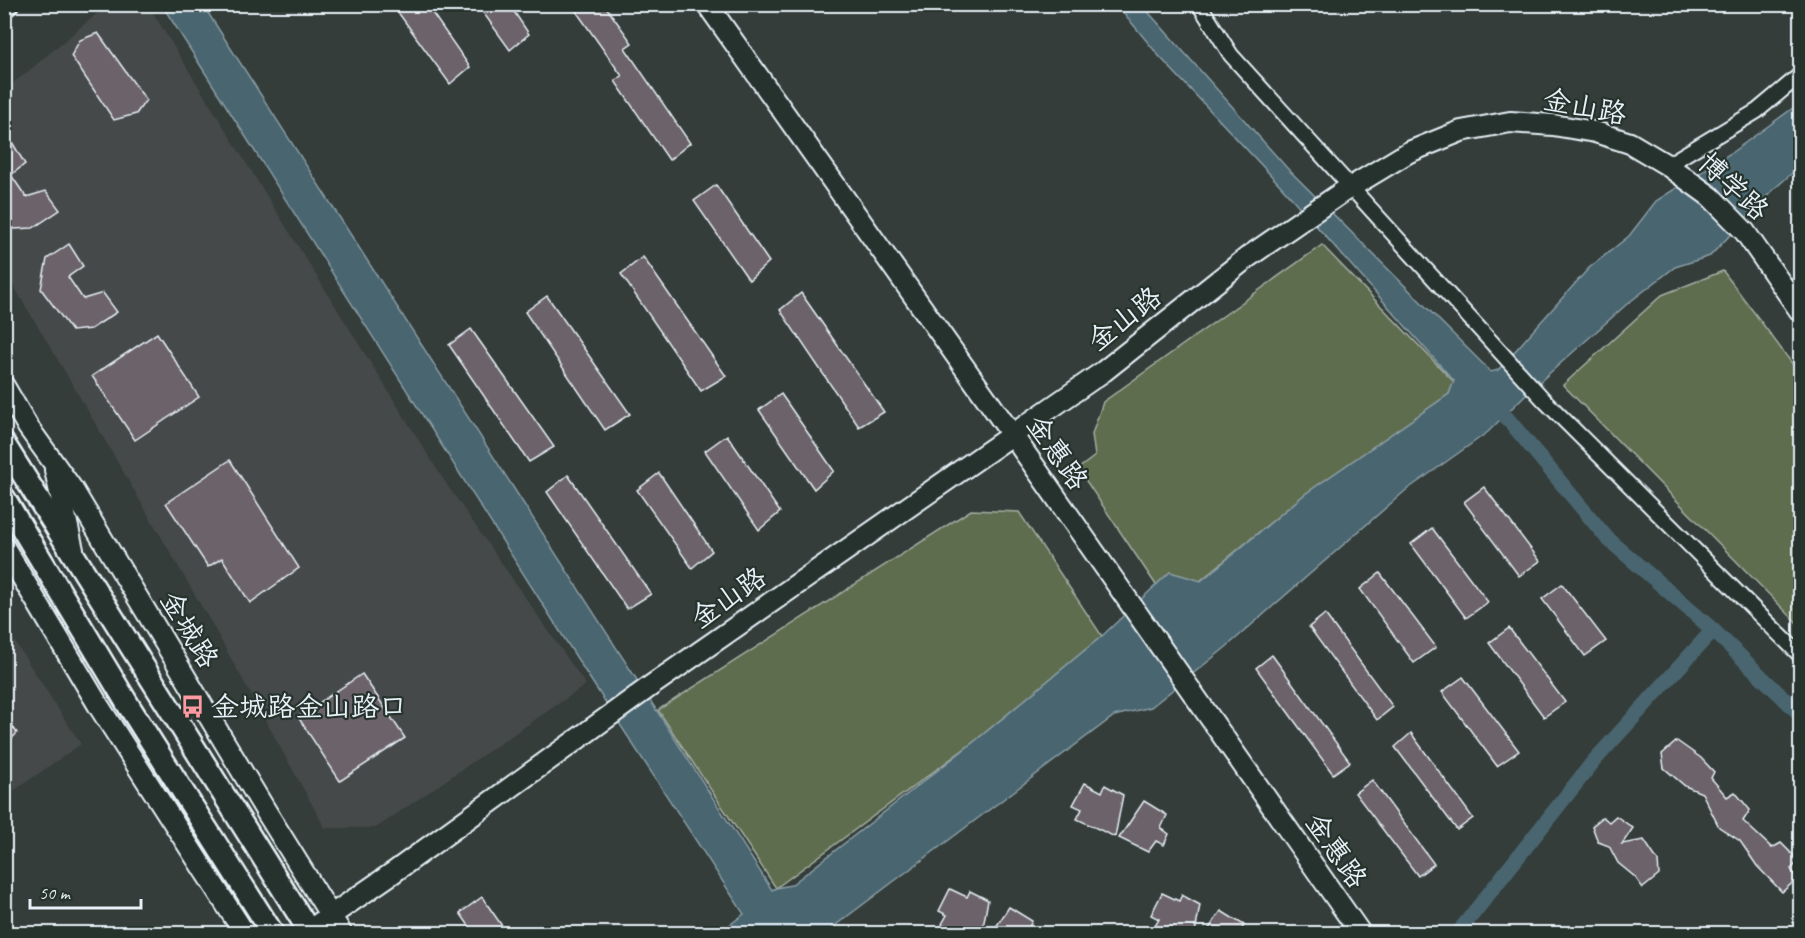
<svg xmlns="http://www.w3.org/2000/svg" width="1805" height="938" font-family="Caveat,'LXGW WenKai TC',sans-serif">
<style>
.built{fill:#454848}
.green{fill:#5f6d4f;stroke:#a4afa4;stroke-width:1.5}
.water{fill:#49656f;stroke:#899da6;stroke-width:1.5}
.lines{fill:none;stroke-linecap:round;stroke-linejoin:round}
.canal{stroke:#49656f;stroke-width:15}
.building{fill:#6c636b;stroke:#e8f1f8;stroke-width:1.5}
.street-casing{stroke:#e8f1f8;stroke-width:18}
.secondary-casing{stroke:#e8f1f8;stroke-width:24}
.primary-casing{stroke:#e8f1f8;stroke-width:26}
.street{stroke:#26332d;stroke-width:14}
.secondary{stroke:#26332d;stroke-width:20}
.primary{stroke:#26332d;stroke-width:21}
.labels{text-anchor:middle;stroke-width:4.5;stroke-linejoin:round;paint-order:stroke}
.street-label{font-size:28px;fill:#e8f1f8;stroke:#26332d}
.poi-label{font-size:28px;fill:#e8f1f8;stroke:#26332d;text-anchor:start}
</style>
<rect width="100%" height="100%" fill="#343d39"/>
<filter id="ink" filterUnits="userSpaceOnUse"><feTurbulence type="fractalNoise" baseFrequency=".0167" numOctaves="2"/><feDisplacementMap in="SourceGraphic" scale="12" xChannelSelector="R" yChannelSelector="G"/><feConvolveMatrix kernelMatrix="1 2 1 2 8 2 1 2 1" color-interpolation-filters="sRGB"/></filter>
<g filter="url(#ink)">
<g class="built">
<polygon points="107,5 148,5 443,479 586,685 376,828 325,828 213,626 68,377 5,272 5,89 26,73"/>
<polygon points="4,625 81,744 5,797 4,797"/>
</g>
<g class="green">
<polygon points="1322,245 1454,382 1449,394 1305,494 1200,581 1170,572 1156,585 1078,469 1095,456 1092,434 1103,402"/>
<polygon points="1723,271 1800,374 1800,626 1563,385 1662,295"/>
<polygon points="971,510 1019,512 1102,636 975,741 776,888 658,710"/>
</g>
<polygon class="water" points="162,5 203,5 772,890 776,888 791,885 975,741 1102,636 1170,572 1201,581 1305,494 1449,394 1454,381 1280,185 1159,56 1117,5 1142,5 1287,168 1491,372 1498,370 1589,268 1629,236 1656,201 1731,153 1800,103 1800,166 1773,190 1710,256 1675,267 1627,304 1525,395 1488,432 1405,491 1225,648 1151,707 1114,716 825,933 719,933 744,914 587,674"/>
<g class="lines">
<g class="canal">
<polyline points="1492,400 1607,538 1713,630 1800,714"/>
<polyline points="1457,934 1593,762 1713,630"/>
</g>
</g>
<g class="building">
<polygon points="392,4 426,4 470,67 450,84"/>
<polygon points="477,4 509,4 529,34 510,50"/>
<polygon points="571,4 604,4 632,43 625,48 690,143 669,160 615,81 622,76"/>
<polygon points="98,33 146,100 136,114 114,120 71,56 80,40"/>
<polygon points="12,142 25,164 11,175 26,197 46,191 60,210 33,228 14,229 4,216 4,147"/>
<polygon points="716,185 769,262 749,280 694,201"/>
<polygon points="69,244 83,266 68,277 83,299 103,293 117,312 91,329 72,331 41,289 47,259"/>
<polygon points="643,257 726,376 701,391 621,274"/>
<polygon points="801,293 884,412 859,427 780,310"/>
<polygon points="547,296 630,414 605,430 525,312"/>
<polygon points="471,329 554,447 529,462 449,345"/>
<polygon points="157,333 199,397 135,440 92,376"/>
<polygon points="781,394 834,471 814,489 759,410"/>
<polygon points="727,435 780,512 759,530 705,451"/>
<polygon points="230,460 299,568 250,603 222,558 208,567 166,503"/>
<polygon points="659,473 712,551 692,568 637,490"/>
<polygon points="568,475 651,594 627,609 547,492"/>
<polygon points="1484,487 1540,561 1519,576 1464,502"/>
<polygon points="1432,528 1488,602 1466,618 1411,544"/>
<polygon points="1380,573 1436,647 1414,663 1360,589"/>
<polygon points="1562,584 1606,641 1585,656 1542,599"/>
<polygon points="1325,614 1393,707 1377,720 1309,627"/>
<polygon points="1509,628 1565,702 1544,717 1489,643"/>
<polygon points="1272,655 1350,762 1333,774 1256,668"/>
<polygon points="362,674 405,738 340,781 298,717"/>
<polygon points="1463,677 1519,751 1497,766 1442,692"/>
<polygon points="4,714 17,733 4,747"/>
<polygon points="1411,733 1473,818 1457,830 1395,747"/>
<polygon points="1677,741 1701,758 1714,772 1711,778 1727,797 1735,792 1750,810 1743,821 1772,848 1781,843 1799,861 1791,869 1797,879 1782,892 1757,866 1740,841 1719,827 1702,793 1685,786 1664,768 1662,754"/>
<polygon points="1372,780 1434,864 1418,876 1355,793"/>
<polygon points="1085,783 1102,792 1105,785 1123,795 1115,837 1077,819 1082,809 1073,805"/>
<polygon points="1144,801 1167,815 1161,828 1169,834 1164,845 1156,841 1148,852 1119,838"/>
<polygon points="1616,816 1633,828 1622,844 1644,840 1658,861 1659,875 1643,888 1635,877 1618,863 1609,846 1598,842 1592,826 1603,817 1609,822"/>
<polygon points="950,889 967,897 970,891 988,900 982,933 960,933 942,924 947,915 939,911"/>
<polygon points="1162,893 1179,901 1182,895 1200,905 1195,933 1164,933 1154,928 1159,919 1151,915"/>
<polygon points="482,897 507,933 474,933 460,913"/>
<polygon points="1009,907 1032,921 1026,933 992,933"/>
<polygon points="1221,911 1244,925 1240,933 1206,933"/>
</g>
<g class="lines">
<defs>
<g id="street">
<polyline points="1199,4 1231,55 1544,400 1800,655"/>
<polyline points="1667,165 1757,111 1800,75"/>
</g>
<g id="secondary">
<polyline points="707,4 1030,460 1361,934"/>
<polyline points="4,386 28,427 73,490 267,813 342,934"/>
<polyline points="55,470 73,550"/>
<polyline points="4,547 100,708 245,934"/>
<polyline points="304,934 394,872 652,685 1104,371 1248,257 1341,193 1409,152 1461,131 1510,122 1553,125 1595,132 1630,143 1667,165 1711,197 1745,232 1800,311"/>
</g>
<g id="primary">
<polyline points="4,6 7,4"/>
<polyline points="4,444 311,934"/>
<polyline points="4,498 130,708 273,934"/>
</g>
</defs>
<use href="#street" class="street-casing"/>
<use href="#secondary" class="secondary-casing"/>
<use href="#primary" class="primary-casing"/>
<use href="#street" class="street"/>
<use href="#secondary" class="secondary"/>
<use href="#primary" class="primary"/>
</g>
</g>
<defs>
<symbol id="bus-bare" viewBox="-9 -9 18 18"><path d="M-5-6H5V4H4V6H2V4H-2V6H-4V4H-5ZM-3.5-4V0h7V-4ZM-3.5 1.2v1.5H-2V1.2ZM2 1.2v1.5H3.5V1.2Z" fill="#ff9aa2" stroke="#26332d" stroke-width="2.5" paint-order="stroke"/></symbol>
</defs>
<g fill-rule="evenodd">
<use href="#bus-bare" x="176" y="690" width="33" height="33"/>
</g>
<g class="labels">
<g class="street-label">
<text transform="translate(1585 106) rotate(11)" y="10">金山路</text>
<text transform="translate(1734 186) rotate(43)" y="10">博学路</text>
<text transform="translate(1124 318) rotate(-38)" y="10">金山路</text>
<text transform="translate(1058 452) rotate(55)" y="10">金惠路</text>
<text transform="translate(728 597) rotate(-35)" y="10">金山路</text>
<text transform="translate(190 629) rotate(59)" y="10">金城路</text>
<text transform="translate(1337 850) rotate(55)" y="10">金惠路</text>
</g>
<g class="poi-label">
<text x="211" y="716">金城路金山路口</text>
</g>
</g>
<rect width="1805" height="938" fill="none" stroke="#26332d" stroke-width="24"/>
<rect x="12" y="12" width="1781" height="914" fill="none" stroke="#e8f1f8" stroke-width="2" filter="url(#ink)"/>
<path d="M30 899v9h111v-9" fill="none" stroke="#e8f1f8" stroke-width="3"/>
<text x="39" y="899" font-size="18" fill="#e8f1f8" stroke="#26332d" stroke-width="4.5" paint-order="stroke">50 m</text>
</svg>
